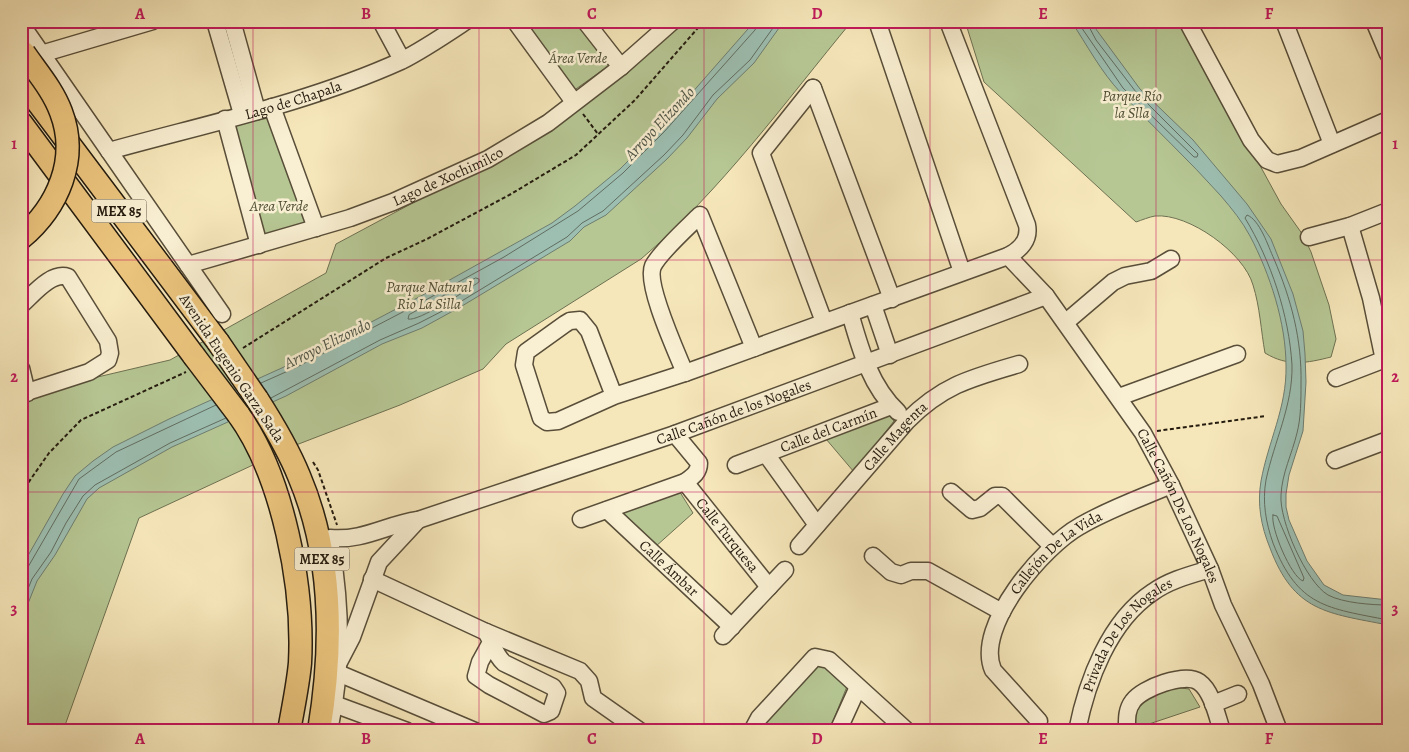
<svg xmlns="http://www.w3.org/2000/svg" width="1409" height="752" font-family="Alegreya,serif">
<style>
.green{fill:#b6c794;stroke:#6d7151}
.water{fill:#9dbfb2;stroke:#6d7d70}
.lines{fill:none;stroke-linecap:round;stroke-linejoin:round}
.shore{stroke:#606d60;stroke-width:1}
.minor-casing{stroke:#584e39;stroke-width:19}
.highway-casing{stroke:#241b0e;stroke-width:25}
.path{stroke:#241b0e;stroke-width:2;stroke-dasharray:4 2.5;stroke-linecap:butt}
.minor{stroke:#f9efd2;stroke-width:16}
.highway{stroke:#ebc47d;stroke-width:22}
.highway-bridge-casing{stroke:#241b0e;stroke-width:25;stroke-linecap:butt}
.highway-bridge{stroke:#ebc47d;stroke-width:22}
.grid{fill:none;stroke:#c2185b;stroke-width:1;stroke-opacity:0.55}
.labels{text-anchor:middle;stroke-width:5;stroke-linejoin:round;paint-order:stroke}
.shield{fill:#f9efd2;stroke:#645b49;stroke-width:1}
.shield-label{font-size:14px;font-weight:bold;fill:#241b0e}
.park-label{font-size:15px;font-style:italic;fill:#504f36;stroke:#f9efd2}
.street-label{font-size:15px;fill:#241b0e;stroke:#f9efd2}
.water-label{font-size:16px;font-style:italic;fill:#4e5447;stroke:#f9efd2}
.neatline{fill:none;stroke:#c2185b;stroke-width:2}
.grid-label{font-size:16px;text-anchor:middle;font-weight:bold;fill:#c2185b}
</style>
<rect width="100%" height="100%" fill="#f6e7ba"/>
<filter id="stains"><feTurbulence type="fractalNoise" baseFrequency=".004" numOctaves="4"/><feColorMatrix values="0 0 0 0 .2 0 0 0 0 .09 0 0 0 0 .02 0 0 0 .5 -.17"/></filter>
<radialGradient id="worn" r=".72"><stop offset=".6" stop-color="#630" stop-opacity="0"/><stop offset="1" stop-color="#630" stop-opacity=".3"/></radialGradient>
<g class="green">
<polygon points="524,21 576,21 614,62 573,91"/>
<path d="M670,21h182c-67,81 -131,170 -211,238l-135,85 -23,25 -83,36 -104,40 -157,73 -76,213h-42v-336l149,-35 156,-87 10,-29 114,-61 31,-13z"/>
<path d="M965,21h216l100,183 22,31 8,17 18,53 7,34 -5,18c-24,6 -43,10 -66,-4 -4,-22 -5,-46 -12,-68 -9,-32 -64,-72 -98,-69 -6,1 -13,4 -19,6l-152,-140z"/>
<polygon points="268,116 311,223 263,235 230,125"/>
<polygon points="887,413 894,421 854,472 826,439"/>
<polygon points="678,489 693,513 655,547 625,519 623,508"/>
<polygon points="818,662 848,684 829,731 757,731"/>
<polygon points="1174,687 1189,689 1200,707 1137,728 1133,713 1140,698"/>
</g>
<g class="water">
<polygon points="755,21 784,21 754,63 717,99 687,138 667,159 606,215 584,227 570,241 462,306 422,328 382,344 286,396 172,447 99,488 87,499 55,555 37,581 21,621 21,568 63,494 75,476 93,461 113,447 169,419 295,362 419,297 552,223 575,206 620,169 661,128"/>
<path d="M1071,21h19l50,68 53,51 54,64 24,35 22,55 10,37 2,23 1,28 -3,49 -14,44 -3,19v13l3,13 18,41 17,24 19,10 45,5v25c-61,-12 -94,-13 -118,-77 -9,-22 -13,-44 -9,-67 7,-39 26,-74 25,-115 0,-43 -16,-92 -36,-130 -8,-15 -18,-27 -29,-40 -32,-36 -67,-68 -100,-103 -20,-21 -34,-48 -50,-72z"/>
</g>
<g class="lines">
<g class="shore">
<polyline points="1077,21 1123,88 1194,157 1197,157 1198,154 1136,92 1096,40 1086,21"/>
<path d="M476,278l3,1v3c-12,8 -61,40 -71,37l1,-4z"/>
<polyline points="261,383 297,367 422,302 504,257 578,211 623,173 664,132 755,30 759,21"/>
<polyline points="271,398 380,340 419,323 460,302 567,237 582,223 603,211 664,155 683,135 713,95 750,60 778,21"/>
<path d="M1273,515l4,1 27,62 -1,3c-12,-4 -33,-54 -30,-66z"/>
<polyline points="21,569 28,567 79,479 116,452 216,405"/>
<path d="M1388,605c-16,0 -45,-2 -60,-10 -22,-13 -49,-75 -47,-100 1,-22 11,-41 16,-62 4,-15 4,-34 4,-49 1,-45 -10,-85 -27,-125 -6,-13 -14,-39 -27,-44l-2,3c26,43 44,97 47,147 1,40 -18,77 -26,115 -4,22 0,43 7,63 25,64 54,65 115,77"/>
<polyline points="21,606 32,579 51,552 66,523 83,496 95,485 170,443 226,418"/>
</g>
<defs>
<g id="minor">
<polyline points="215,21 242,114"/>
<polyline points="232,21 257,111"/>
<polyline points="381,21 402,60"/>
<polyline points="515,21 574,102"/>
<polyline points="585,21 621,67"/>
<polyline points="877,21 962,272"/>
<polyline points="1187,21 1251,140 1267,160 1277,164 1301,158 1388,120"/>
<polyline points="1284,21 1332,144"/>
<polyline points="1374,21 1388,54"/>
<polyline points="21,24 222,314"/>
<polyline points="41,54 153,21"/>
<polyline points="813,88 761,153 824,322"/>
<polyline points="813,88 892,299"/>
<polyline points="272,107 316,228"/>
<polyline points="225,119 259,245"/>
<path id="s1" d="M109,151c97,-27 199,-48 292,-90 22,-11 44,-26 65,-40"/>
<polyline points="1350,226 1371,298 1384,360"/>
<polyline points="1309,237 1350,226 1388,211"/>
<path id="s2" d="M1008,256l38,40 97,137 28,52 39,84 13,36 38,79 18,47"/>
<path id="s3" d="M188,265l162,-47 43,-16 95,-43 60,-36 73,-56 52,-46"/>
<path d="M21,305c11,-9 30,-34 47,-28l40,64 2,12 -2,7 -19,12 -68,22"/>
<polyline points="873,305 890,355"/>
<path d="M850,313c10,35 20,73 48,99"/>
<polyline points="1066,322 1113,282 1125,276 1151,271 1171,259"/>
<polyline points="21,368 27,393"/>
<path d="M685,373c-8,-20 -40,-89 -32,-107 7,-14 35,-39 47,-51l54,133"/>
<polyline points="1336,378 1388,358"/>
<path d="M614,396l-25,-65 -9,-11 -10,1 -5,3 -39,28 -2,13 17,53 6,4 11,-1 56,-25 71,-23 323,-117c12,-6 22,-16 19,-31l-79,-204"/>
<polyline points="1119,397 1237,354"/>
<polyline points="766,454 817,525"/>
<polyline points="1335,460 1388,440"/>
<path id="s4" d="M736,465l155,-59"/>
<path id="s5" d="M685,482l84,105"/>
<polyline points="951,492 972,510 980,508 995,496 1002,496 1052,546"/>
<path id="s6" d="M607,510l125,117"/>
<path d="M581,519l104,-37c7,-5 14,-9 14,-19l-24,-29"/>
<path id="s7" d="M330,538c34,3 55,-13 88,-18l257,-86 371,-138"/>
<path id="s8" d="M799,546l108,-125c36,-36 64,-43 112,-57"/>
<polyline points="873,556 891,572 901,575 911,571 928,571 1002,612"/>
<path d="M372,579l114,53c7,11 8,22 18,31l49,24 4,6 -6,18 -7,3 -55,-29 -13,-9 4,-14 11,-20"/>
<polyline points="486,632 580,671 589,681 593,698 640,731"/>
<polyline points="723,636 785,570"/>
<polyline points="339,662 352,637 379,562 418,520"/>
<polyline points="338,673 475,731"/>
<polyline points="334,704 407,731"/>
<polyline points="1213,704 1238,694"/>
<path id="s9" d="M1039,721l-46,-51c-19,-44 51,-124 87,-144 29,-17 61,-28 91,-41"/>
<path d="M330,726c12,-58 11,-121 1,-179"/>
<polyline points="752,731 759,718 815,657 829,660 907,731"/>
<polyline points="838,731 858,687"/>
<path id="s10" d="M1077,731c10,-50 32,-110 76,-139 17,-12 37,-17 57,-23"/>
<path d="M1127,731c0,-11 -1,-21 6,-30 9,-13 52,-29 66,-19 13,9 18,34 23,49"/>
</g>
<g id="highway">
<polyline points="21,80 218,342"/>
<polyline points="21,123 194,356"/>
<path d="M257,399c16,25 31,50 42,77 34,80 34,171 20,255"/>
<path d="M238,414c45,62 66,173 62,249 -2,22 -7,45 -11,68"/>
</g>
</defs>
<use href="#minor" class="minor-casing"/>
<use href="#highway" class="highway-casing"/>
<g class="path">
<polyline points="583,114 598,134"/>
<polyline points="243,348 386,258 427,239 511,194 576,155 635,100 704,21"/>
<polyline points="1157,431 1266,416"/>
<polyline points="313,462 318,470 337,525"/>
<polyline points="21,493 49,453 81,420 186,372"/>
</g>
<use href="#minor" class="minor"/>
<use href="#highway" class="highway"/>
<defs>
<g id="highway-bridge">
<path d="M21,238c37,-31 58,-79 40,-126 -8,-22 -24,-40 -37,-59"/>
<polyline points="218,342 257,399"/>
<polyline points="194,356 238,414"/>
</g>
</defs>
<use href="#highway-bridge" class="highway-bridge-casing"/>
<use href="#highway-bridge" class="highway-bridge"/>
</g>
<path class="grid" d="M253,21v710M479,21v710M704,21v710M930,21v710M1156,21v710M21,260h1367M21,492h1367"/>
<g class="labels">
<g class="shield">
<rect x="91.5" y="199.5" width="55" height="23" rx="4"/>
<rect x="294.5" y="547.5" width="55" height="23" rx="4"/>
</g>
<g class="shield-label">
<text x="119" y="216">MEX 85</text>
<text x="322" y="564">MEX 85</text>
</g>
<g class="park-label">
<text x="578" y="63">Área Verde</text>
<text x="1132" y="101">Parque Río<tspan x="1132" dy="17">la Slla</tspan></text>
<text x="279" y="211">Area Verde</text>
<text x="429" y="292">Parque Natural<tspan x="429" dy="17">Rio La Silla</tspan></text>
</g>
<g class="street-label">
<text dy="5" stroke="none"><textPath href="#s1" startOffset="191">Lago de Chapala</textPath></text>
<text dy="5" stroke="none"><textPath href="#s3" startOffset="275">Lago de Xochimilco</textPath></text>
<text transform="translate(232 368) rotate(56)" y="5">Avenida Eugenio Garza Sada</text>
<text dy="5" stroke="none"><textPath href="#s7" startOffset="424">Calle Cañón de los Nogales</textPath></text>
<text dy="5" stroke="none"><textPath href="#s4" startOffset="99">Calle del Carmín</textPath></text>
<text dy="5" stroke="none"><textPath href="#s8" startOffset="146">Calle Magenta</textPath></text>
<text dy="5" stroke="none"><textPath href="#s2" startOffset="304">Calle Cañón De Los Nogales</textPath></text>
<text dy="5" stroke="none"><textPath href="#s5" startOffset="68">Calle Turquesa</textPath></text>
<text dy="5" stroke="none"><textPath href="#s9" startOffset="211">Callejón De La Vida</textPath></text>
<text dy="5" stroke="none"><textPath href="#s6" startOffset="85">Calle Ámbar</textPath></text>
<text dy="5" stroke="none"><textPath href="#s10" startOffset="112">Privada De Los Nogales</textPath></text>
</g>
<g class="water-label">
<text transform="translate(659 123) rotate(-47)" y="6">Arroyo Elizondo</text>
<text transform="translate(327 343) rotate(-26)" y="6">Arroyo Elizondo</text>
</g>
</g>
<rect width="1409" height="752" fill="none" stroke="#f6e7ba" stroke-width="55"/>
<rect x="28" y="28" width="1354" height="696" class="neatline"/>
<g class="grid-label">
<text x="140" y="19">A</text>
<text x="366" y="19">B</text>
<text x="592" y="19">C</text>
<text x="817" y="19">D</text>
<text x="1043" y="19">E</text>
<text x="1269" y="19">F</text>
<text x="14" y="149">1</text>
<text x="1395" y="149">1</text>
<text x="14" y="382">2</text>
<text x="1395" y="382">2</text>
<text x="14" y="614">3</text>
<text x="1395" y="614">3</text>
<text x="140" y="744">A</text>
<text x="366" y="744">B</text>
<text x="592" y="744">C</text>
<text x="817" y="744">D</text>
<text x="1043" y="744">E</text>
<text x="1269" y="744">F</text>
</g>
<rect width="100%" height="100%" filter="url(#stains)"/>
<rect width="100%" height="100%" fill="url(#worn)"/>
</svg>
